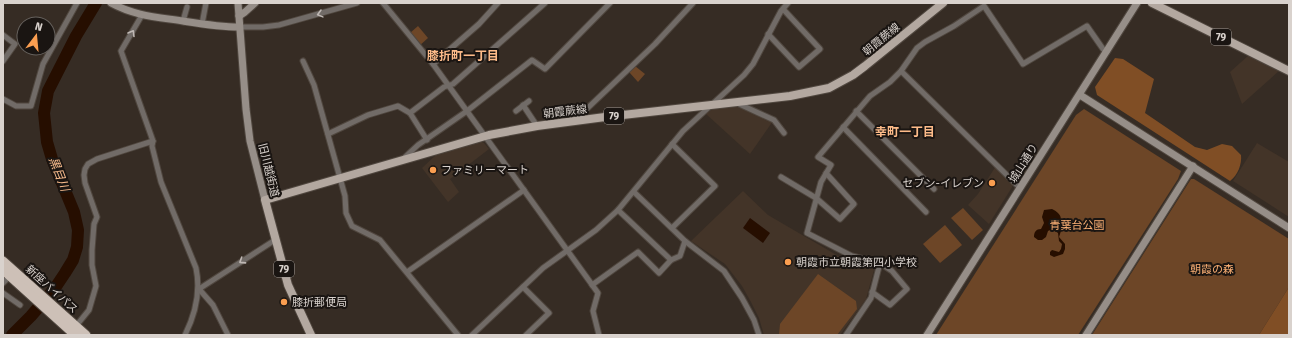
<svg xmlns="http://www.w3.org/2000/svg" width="1292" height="338" font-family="'Fira Sans','Noto Sans JP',sans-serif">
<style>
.built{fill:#433428}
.green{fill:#6d4627}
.forest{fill:#804e25}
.water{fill:#260e00}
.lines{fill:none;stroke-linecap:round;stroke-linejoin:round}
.river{stroke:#260e00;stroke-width:12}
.street-casing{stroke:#50473f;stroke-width:7}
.secondary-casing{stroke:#50473f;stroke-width:9}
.primary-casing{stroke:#50473f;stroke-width:10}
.highway-casing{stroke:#50473f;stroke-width:11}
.street{stroke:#716b67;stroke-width:5}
.secondary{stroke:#968e88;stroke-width:7}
.primary{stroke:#b3a8a0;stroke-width:8}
.highway{stroke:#cdc0b7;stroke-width:9}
.oneway{stroke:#bfb8b4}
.poi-dot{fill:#fb9e50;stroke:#1a1512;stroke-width:1.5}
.labels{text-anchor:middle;stroke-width:4;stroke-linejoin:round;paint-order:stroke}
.shield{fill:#1a1512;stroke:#a09995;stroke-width:1}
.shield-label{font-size:10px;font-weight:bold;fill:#d9d2cd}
.street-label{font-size:11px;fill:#d9d2cd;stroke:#1a1512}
.poi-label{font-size:11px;fill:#d9d2cd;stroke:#1a1512;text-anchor:start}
.park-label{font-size:11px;fill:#fbb074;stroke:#1a1512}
.neighbourhood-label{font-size:12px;font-weight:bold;fill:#fdbb89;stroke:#1a1512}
.water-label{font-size:12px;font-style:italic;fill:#f8bb8c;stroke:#1a1512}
</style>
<rect width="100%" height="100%" fill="#362c24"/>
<g class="built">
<polygon points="1249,55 1280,70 1242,104 1230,72"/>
<polygon points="738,105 773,121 750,154 706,114 715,107"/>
<polygon points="480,141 484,143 489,149 450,179 459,192 448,202 422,168 437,154"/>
<polygon points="1257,143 1289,162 1289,217 1233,181"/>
<polygon points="996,166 1014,184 989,224 968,205 978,194"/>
<polygon points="743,191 768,215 845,260 872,266 874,270 866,299 840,335 764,335 759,318 751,302 742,286 725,264 691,241"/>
</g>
<g class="green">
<polygon points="418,26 428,38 418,47 410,33"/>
<polygon points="635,66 645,74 638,82 629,72"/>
<polygon points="1084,109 1181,171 1178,179 1078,335 936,335 1076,115"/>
<polygon points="1191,179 1194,179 1289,239 1289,287 1259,335 1092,335"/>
<polygon points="963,208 983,230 972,240 951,218"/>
<polygon points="945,225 962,245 940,263 923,244"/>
<polygon points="818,274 856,301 857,309 837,335 779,335 780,324"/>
</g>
<g class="forest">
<path d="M1115,58l8,1 31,20 -9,34 50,34 12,3 15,-6 10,2 9,9c1,9 -3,20 -11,26l-133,-86 -2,-8z"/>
<polygon points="1289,287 1289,335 1259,335"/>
</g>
<g class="water">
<path d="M1052,209c8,4 12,9 6,17l3,5 -2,6 6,7v5l-2,5 -9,3 -4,-2v-3l2,-2 7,2 2,-3 1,-5 -3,-3 -1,-8 -6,-4 -4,2 -2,6 -4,3h-4l-4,-3c0,-5 2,-8 7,-8l3,-6 -2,-6 2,-7z"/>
<polygon points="750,218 770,233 763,243 743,228"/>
</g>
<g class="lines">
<polyline class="river" points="12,335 31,316 55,288 65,273 73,260 77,247 78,230 74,212 52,159 47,142 44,113 48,91 76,36 96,3"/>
<defs>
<g id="street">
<polyline points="383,3 433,64 598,293 593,311 599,335"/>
<path d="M142,15l-21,36 32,90 -1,5 9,36 35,86c5,24 0,45 -11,67"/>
<polyline points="183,21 187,7"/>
<polyline points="202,24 206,3"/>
<polyline points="239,27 263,27 279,25 357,3"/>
<polyline points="768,34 799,67 820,49 783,9"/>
<polyline points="3,35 15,44 3,61"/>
<polyline points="303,61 314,85 340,178 345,196 346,213 352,226 380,240 458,335"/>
<polyline points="433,64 479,24 498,3"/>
<polyline points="901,71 1020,188"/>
<polyline points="3,99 16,106 31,106 43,64 77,3"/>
<polyline points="737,103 774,120 784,133"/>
<polyline points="523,105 537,126"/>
<polyline points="516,111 529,101"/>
<polyline points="856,111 934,189"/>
<polyline points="410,113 444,87 453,84 545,3"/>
<polyline points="574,121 655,44 693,3"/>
<polyline points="843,127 926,212"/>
<polyline points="328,134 368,115 398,106 410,113 427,140"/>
<polyline points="672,144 715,186 672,228"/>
<polyline points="404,158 418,145 467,111 532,60 545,69 610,3"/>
<polyline points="781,177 816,198 840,219 854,204 826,173"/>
<polyline points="634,192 685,241 724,271 742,298 754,320 759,335"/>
<polyline points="618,210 671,260"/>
<polyline points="407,272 524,190"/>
<polyline points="3,283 10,276"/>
<polyline points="592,285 638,252 659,273 671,260 680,256 685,241"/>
<polyline points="523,287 549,313 526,335"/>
<polyline points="872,292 890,305 907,289 892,271 880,263 852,256 807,233 821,182 831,165 818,157 870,96 890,82 901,71 917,48 925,42 954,26 984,6 1023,64 1087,26 1103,49 1107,52"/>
<polyline points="3,293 20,305"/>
<polyline points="76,326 89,310 96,286 92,265 92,250 94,224 97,217 85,183 84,175 85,169 88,164 97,159 153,141"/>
<polyline points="228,335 213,305 199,289 275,240"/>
<polyline points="472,335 543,268 596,230 618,210 683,131 744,75 753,64 781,11 788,3"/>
<polyline points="846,335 871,298 880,263"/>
</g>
<g id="secondary">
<path d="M111,3c24,13 46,14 72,18 19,3 37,6 56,6"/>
<polyline points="238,3 246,109 250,141 265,200"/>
<polyline points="239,16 245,12 255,3"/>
<polyline points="1080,95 1289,228"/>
<polyline points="927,335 1137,3"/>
<polyline points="1086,335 1193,166"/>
</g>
<g id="primary">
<polyline points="1152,3 1289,71"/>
<polyline points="311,335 288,285 265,200 489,135 537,126 605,117 790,96 829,88 853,75 865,66 943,3"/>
</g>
<g id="highway">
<polyline points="3,261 86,335"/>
<polyline points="3,270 75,335"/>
</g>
</defs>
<use href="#street" class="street-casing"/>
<use href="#secondary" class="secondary-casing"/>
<use href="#primary" class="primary-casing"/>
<use href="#highway" class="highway-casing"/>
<use href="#street" class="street"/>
<use href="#secondary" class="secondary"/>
<use href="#primary" class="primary"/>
<use href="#highway" class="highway"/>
</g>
<defs><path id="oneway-chevron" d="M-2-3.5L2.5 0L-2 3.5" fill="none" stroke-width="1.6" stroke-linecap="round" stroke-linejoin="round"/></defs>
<g class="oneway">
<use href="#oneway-chevron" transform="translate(320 14) rotate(165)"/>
<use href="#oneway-chevron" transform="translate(132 33) rotate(-59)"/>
<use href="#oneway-chevron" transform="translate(242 261) rotate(147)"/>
</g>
<g class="poi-dot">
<circle cx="433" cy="170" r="4"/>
<circle cx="992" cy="183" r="4"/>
<circle cx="788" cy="262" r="4"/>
<circle cx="284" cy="302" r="4"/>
</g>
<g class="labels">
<g class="shield">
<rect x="1211" y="29" width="20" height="16" rx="3"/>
<rect x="604" y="108" width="20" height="16" rx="3"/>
<rect x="274" y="261" width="20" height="16" rx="3"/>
</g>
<g class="shield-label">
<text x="1221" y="41">79</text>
<text x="614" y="120">79</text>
<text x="284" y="273">79</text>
</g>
<g class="street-label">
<text transform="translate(881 39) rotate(-39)" y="4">朝霞蕨線</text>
<text transform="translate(565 111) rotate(-7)" y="4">朝霞蕨線</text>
<text transform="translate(1023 163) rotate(-58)" y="4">城山通り</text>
<text transform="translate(269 170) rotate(76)" y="4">旧川越街道</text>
<text transform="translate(52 289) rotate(42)" y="4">新座バイパス</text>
</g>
<g class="poi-label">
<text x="441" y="174">ファミリーマート</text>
<text x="984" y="187" text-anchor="end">セブン-イレブン</text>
<text x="796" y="266">朝霞市立朝霞第四小学校</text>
<text x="292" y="306">膝折郵便局</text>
</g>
<g class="park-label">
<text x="1077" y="229">青葉台公園</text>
<text x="1212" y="273">朝霞の森</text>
</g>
<g class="neighbourhood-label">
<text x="463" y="60">膝折町一丁目</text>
<text x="905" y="136">幸町一丁目</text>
</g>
<g class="water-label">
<text transform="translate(59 174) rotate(69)" y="4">黒目川</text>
</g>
</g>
<rect width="1292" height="338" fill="none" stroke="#d9d2cd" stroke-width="8"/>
<g transform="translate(36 36) rotate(16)"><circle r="19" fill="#1a1512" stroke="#66615d"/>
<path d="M0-3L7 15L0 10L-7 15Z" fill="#fb9e50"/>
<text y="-6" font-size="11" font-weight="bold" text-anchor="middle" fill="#d9d2cd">N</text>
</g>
</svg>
